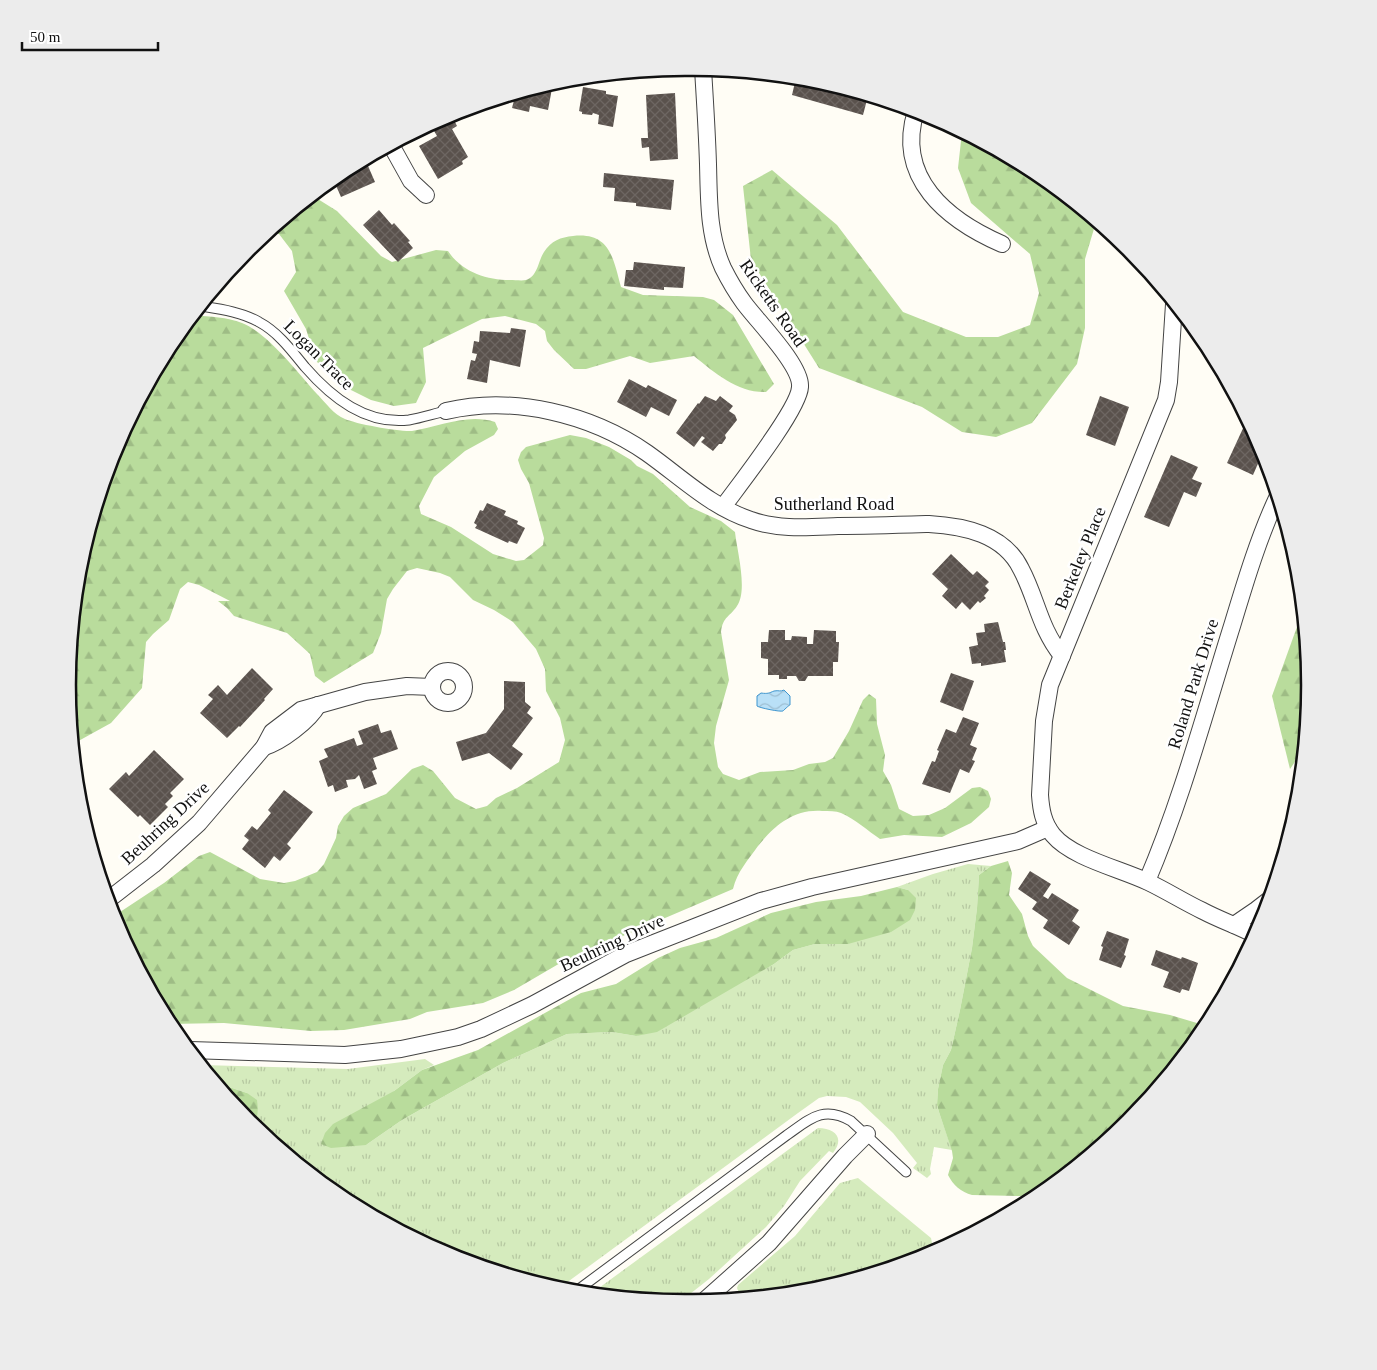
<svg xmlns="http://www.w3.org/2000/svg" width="1377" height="1370" font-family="Georgia,serif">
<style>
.grass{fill:url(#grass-tufts)}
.forest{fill:url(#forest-firs)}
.water{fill:url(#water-waves);stroke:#3f96cf}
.building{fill:url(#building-cross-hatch)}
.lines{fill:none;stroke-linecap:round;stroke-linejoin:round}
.service-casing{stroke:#444;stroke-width:11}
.minor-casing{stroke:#444;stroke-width:18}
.service{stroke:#fff;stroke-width:9}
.minor{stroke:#fff;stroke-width:16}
.labels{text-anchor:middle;stroke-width:5;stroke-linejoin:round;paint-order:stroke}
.street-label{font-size:18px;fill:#111;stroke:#fff}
.rim{fill:none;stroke:#111;stroke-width:2.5}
</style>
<defs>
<pattern id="grass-tufts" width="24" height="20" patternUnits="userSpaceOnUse" patternTransform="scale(1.25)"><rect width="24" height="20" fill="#d5ebbd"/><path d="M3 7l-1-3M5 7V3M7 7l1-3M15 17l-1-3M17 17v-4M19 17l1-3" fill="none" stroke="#b6c8a1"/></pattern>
<pattern id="forest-firs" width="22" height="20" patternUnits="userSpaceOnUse" patternTransform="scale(1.25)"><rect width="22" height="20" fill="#b9dc9c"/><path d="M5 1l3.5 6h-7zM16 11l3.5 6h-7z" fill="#9ebc85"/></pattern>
<pattern id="water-waves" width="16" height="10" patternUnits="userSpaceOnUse" patternTransform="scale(1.25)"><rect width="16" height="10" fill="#b9e0f7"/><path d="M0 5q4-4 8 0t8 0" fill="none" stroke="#9ebfd3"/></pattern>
<pattern id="building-cross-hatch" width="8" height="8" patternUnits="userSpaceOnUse" patternTransform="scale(1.25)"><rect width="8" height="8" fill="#5a524d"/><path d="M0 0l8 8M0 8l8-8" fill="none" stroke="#6d6662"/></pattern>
</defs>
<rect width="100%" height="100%" fill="#fffdf5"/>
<g class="grass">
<polygon points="968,864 991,866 979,875 977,908 972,948 960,1010 951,1050 943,1065 938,1089 937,1105 939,1112 952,1150 934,1147 930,1169 931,1174 927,1178 913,1168 917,1163 893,1133 860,1102 846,1097 827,1096 819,1098 798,1113 558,1289 449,1256 342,1199 252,1125 255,1122 247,1093 217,1083 202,1065 348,1069 425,1059 434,1065 422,1070 394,1091 366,1145 402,1120 503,1063 567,1034 612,1032 636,1036 774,964 793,950 815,944 848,944 908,890 897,887 933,874"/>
<path d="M818,1128c17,0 27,10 15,25l-4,-2 -29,30 -16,25 -18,21 -57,52 -28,22 -89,-8z"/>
<polygon points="858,1178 931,1238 933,1248 929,1255 813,1291 734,1298 739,1293 737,1288 738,1285 795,1236 840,1183"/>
</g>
<g class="forest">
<polygon points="962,132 1035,171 1096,222 1085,259 1085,328 1077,364 1032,423 996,437 962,432 922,407 819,368 751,260 743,186 772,170 837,225 903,312 966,337 998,337 1030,325 1039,293 1030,254 971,203 958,168"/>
<path d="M313,196l24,15 44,45 11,6 44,-12 12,1c14,21 38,29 62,29 5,0 12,1 16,0 12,-4 12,-19 18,-28 7,-11 17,-15 29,-16 37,-4 40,22 48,51l22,8 60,2 11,3 19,15 41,69 -8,8c-28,1 -51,-19 -72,-36l-44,7 -20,-7 -44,13h-12l-20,-19 -7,-9 -2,-10 -9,-7 -31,-8 -23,3 -59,29 3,34 -10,21 -22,3 -23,-6 -30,-15 -25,-24 -10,-32 -22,-38 12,-19 -4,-21 -13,-17 -11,-2z"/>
<path d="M194,315c16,2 33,2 48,8 26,10 56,50 75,71 8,8 17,21 28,25 11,5 55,13 67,12 27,-4 55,-18 83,-9l3,7 -4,6 -29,16 -31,26 -15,29 2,8 30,13 42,27 23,7 8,-1 19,-15 1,-7 -15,-55 -8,-14 -3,-9 3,-8 5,-5 44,-12 16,3 23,9 22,13 6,6 16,8 37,33 31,14 14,11c2,19 13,58 2,74 -7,11 -14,10 -16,26l8,48 -13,46 -2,17 4,24 5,7 16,6 21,-8 33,-2 16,-6 16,-2 8,-4 16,-27 14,-31 6,-6 7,5 1,25 8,31 -2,16 8,14 8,24 14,7 16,-1 16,-7 27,-20 8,-1 8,4 3,8 -2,8 -18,16 -29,14 -38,-2 -24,4c-12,-8 -25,-20 -39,-26 -5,-2 -12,-2 -19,-2 -28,-2 -47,14 -64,35 -10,14 -21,26 -25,43l-171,73 -48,28 -31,13 -56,9 -17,7 -66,11 -33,1 -87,-8 -55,1 -54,-102 -2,-4 4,-4 47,-31 35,-27 11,-4 50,27 24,4 11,-2 22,-9 7,-8 12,-26 2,-12 6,-10 9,-8 33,-14 26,-25 11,-4 10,6 22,27 21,11 11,-3 9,-8 21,-10 42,-26 6,-22 -5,-22 -14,-27 -1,-22 -9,-20 -23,-27 -19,-12 -21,-10 -23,-23 -10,-4 -23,-5 -10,3 -14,18 -6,10 -6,34 -8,20 -49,30 -9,-7 -5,-22 -23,-21 -53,-17 -7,-8 -9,-7h12l-31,-16 -11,-3 -8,7 -11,31 -16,14 -7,8 -4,46 -31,35 -38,21 -5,-59 11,-120 35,-116 57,-107z"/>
<polygon points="1302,613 1309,685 1303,750 1290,769 1272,696"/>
<path d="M1008,861l4,12 -3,22 13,19 6,22 5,10 34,32 56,28 47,9 37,11 -78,95 -94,77 -10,6 -4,-8 -49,-1c-11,-3 -19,-10 -24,-20l5,-17 -1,-7 -13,-39 -2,-7 1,-16 5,-24 8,-15 9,-40 12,-62 5,-40 2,-33 12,-9z"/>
<polygon points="897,887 908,890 916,898 915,910 910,920 891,932 848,944 815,944 793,950 774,964 657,1032 636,1036 612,1032 567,1034 503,1063 402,1120 366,1145 331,1148 321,1144 325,1133 333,1124 394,1091 422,1070 478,1050 581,993 616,984 658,958 680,948 716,938 771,913 816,902 861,896"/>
<path d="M217,1083l30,10 10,7c1,9 2,18 -5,25l-3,-3z"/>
</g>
<path class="water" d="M784,690l6,6v9c-1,0 -7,6 -7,6 -3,1 -23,-3 -26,-5v-10l4,-3c7,1 8,0 13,-2 5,-1 6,1 10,-1z"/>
<g class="building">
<polygon points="796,78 812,79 868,96 863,115 792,95"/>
<polygon points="553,83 548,110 530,106 529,112 512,108 515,96 512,95"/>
<polygon points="583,87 606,91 606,94 618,96 613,127 598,124 599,115 593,113 592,115 582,114 582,112 579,111"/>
<polygon points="675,93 678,159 650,161 649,147 642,148 641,138 648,138 646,95"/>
<polygon points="451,114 457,126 452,129 468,157 462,161 463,164 438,179 419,146 437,136 430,124"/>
<polygon points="365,159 375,182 341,197 334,181 345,176 343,171"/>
<polygon points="604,173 674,180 671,210 636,206 636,203 614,201 615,188 603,187"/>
<polygon points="379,210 392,225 394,223 410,241 408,242 413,248 398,262 363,225"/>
<polygon points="634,262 685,267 683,288 664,287 664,290 624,286 626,270 633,270"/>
<polygon points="511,328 526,330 520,367 490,360 487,383 467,379 471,360 475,361 477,354 472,353 474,341 479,342 480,331 510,333"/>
<polygon points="629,379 646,388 648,385 677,400 669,416 651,407 646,417 617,402"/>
<polygon points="705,396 716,401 720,396 733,406 729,411 735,415 737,420 725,435 726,438 722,444 719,444 713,451 701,442 705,438 702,436 694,447 676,433 698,403 699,404"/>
<polygon points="1100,396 1129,407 1115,446 1086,435"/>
<polygon points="1245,424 1251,427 1263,452 1253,475 1227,463"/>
<polygon points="1171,455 1198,467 1192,479 1202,483 1196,497 1184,492 1169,527 1144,517"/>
<polygon points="487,503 506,511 504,515 518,521 517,524 525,528 517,544 509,541 508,543 475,528 477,525 474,523 480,510 483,511"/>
<polygon points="951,554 973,575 977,571 989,582 985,586 989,590 984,596 986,598 980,603 978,601 970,610 962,602 956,609 942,596 948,589 932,574"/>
<polygon points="998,622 1003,642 1005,642 1006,650 1004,650 1006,662 981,666 981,663 972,664 969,647 978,645 976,633 985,632 984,624"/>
<polygon points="769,630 785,630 785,640 791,640 792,636 807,637 807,644 813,644 814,630 836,631 836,642 839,642 838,662 833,662 833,676 808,676 805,681 799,681 796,676 787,676 787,679 779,679 779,675 768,675 768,659 761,658 761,642 768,642"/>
<polygon points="252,668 273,689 264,699 265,700 240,727 239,726 227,738 200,713 213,699 208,695 218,685 227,695"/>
<polygon points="951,673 974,681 963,711 940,702"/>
<polygon points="504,681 525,682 525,702 531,707 527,713 533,718 512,746 523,754 511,770 489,753 462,761 456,742 486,733 504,709"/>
<polygon points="963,717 979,723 970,745 977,748 972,760 975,761 969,773 960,769 950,793 922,784 932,761 935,762 939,751 937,750 946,729 956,733"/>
<polygon points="378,724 381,733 391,730 398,749 373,758 377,769 372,771 377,784 364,789 359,775 355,779 346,780 348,787 335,792 333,785 328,787 319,761 328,757 324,749 354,738 357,746 363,744 358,731"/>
<polygon points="154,750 184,779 170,793 173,796 165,804 168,807 150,825 140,815 138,817 109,789 126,772 129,776"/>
<polygon points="284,790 313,812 287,844 291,848 280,861 274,856 265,868 242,849 249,840 244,836 252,826 257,830 271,813 268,810"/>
<polygon points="1030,871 1051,884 1043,896 1048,899 1052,893 1079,910 1072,921 1080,927 1069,945 1043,928 1048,920 1032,909 1037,902 1018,889"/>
<polygon points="1107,931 1129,939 1124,955 1126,956 1121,968 1099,960 1103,947 1101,946"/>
<polygon points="1156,950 1181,959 1182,957 1198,963 1189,991 1182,989 1180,993 1163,987 1169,972 1151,965"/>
</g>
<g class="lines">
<defs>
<g id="service">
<path d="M201,306c19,3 41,6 58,16 19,10 33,29 46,45 27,31 61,58 104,53 12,-2 24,-6 37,-9"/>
<path d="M575,1292l212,-157c23,-16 36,-30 64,-14l55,51"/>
</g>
<g id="minor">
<path d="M703,69c2,32 4,63 5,95 1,35 0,71 15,104 6,12 13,24 21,35 14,19 58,63 56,84 -1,22 -61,98 -77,120"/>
<path d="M916,111c-21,67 31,109 86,133"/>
<polyline points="391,145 411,181 426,195"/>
<path d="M1174,304l-5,78 -3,18 -116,285 -6,36 -4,74c1,14 3,28 13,40 19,23 68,34 95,47 19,9 36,20 55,29 17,9 35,15 52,24"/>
<path d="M446,411c67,-16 145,3 201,42 34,24 64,54 104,67 28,10 59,7 87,6 30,0 60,-1 91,-2 35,2 75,10 92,45 16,30 18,58 41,87"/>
<circle cx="448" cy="687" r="16"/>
<path d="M264,747c17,-5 45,-26 54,-42"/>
<path d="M1147,881c35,-82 58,-169 85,-255 13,-43 26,-87 45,-128"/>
<polyline points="108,900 153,865 199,823 264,747 272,732 301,710 365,692 407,686 432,687"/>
<polyline points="1234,925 1256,910 1269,900"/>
<polyline points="190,1050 345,1055 401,1049 458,1037 481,1029 532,1005 626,954 761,901 812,887 1018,841 1048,828"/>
<polyline points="704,1301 769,1243 845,1156 867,1134"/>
</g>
</defs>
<use href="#service" class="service-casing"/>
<use href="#minor" class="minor-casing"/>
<use href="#service" class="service"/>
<use href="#minor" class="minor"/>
</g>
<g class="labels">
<g class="street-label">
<text transform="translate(773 303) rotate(55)" y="6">Ricketts Road</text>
<text transform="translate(319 355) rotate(45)" y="6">Logan Trace</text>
<text x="834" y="510">Sutherland Road</text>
<text transform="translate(1080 558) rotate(-68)" y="6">Berkeley Place</text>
<text transform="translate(1193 684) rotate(-73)" y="6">Roland Park Drive</text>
<text transform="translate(165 823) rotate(-43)" y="6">Beuhring Drive</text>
<text transform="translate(612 943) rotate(-25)" y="6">Beuhring Drive</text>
</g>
</g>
<path d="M0 0H1377V1370H0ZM685 76H692A609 609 0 0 1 1301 685V685A609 609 0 0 1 692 1294H685A609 609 0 0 1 76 685V685A609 609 0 0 1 685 76Z" fill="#ececec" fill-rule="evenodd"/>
<path class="rim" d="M685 76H692A609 609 0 0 1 1301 685V685A609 609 0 0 1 692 1294H685A609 609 0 0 1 76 685V685A609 609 0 0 1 685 76Z"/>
<path d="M22 42v8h136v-8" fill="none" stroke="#111111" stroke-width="2.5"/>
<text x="30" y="42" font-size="15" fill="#111111" stroke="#ffffff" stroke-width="4" paint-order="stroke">50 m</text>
</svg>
